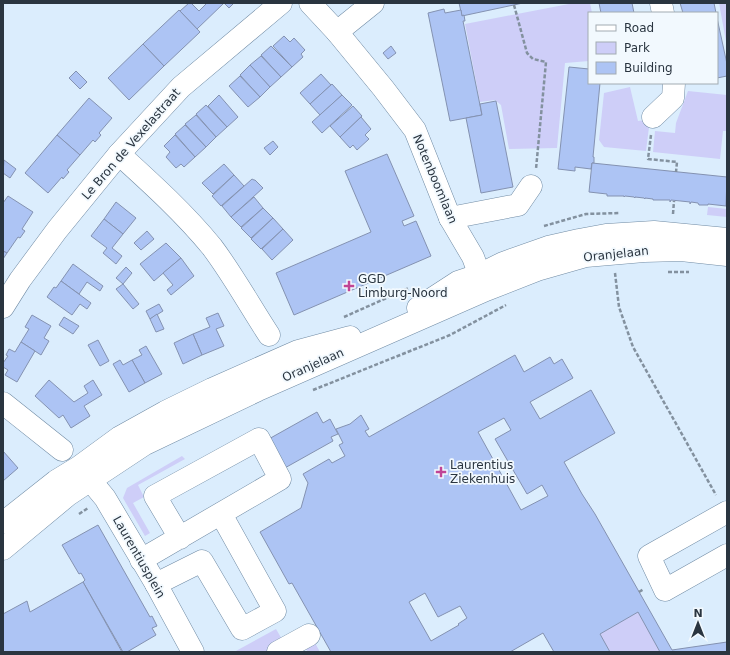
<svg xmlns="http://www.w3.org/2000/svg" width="730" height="655" font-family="'DejaVu Sans',sans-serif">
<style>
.green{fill:#cecef8}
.building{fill:#adc4f4;stroke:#8492b1;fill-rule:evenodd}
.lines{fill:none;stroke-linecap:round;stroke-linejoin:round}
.minor-casing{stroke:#708ba4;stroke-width:23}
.path{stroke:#83919f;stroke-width:2.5;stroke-dasharray:4 2;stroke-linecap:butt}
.minor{stroke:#fff;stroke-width:22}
.poi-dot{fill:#c04596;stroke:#f2f9fe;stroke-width:1.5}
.labels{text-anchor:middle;stroke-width:3.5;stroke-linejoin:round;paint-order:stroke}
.street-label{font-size:12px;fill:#2a3540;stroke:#f2f9fe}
.poi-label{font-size:12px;fill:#2a3540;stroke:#f2f9fe;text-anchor:start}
</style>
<rect width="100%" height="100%" fill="#dbedfd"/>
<g class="green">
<polygon points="574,3 590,3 592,13 589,13 589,61 565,63 557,148 509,149 501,105 495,100 480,102 465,24"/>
<polygon points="719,3 727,3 727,47"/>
<polygon points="630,87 638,121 650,119 646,151 604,147 599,140 604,93"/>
<polygon points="688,91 727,95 726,131 723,131 720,159 653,152 655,131 675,133 676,123"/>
<polygon points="708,207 727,209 727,217 707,215"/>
<polygon points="182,456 185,459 138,485 144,497 133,503 150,533 145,536 123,498 127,488"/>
<polygon points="638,612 660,652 610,652 600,634"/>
<polygon points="276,629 283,641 265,652 234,652"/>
<polygon points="314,641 320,652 308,652 304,646"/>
</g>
<g class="building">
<polygon points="189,3 191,3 199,11 207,3 224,3 197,29 180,11"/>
<polygon points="224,3 234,3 229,8"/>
<polygon points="459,3 523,3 462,16"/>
<polygon points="599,3 632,3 634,13 601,13"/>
<polygon points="680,3 714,3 716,13 683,13"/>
<polygon points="444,9 445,13 461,10 462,16 464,15 465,21 463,21 482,115 450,121 428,13"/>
<polygon points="179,10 200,32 164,66 143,44"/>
<polygon points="717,18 727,64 727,76 717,78"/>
<polygon points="284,36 290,42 294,38 305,50 301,54 303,57 292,67 273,46"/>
<polygon points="143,44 164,66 129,100 108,78"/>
<polygon points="271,46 292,67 281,77 261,55"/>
<polygon points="391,46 396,53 388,59 383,53"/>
<polygon points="261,56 281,77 270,87 250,65"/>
<polygon points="250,65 270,87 260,97 240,75"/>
<polygon points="569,67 589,69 589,83 600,83 593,157 594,157 594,163 592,163 591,169 575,167 575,171 558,169"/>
<polygon points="76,71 87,82 80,89 69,78"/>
<polygon points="321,74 331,85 310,104 300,93"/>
<polygon points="240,76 260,97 248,107 229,86"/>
<polygon points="332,84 342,95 320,115 310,104"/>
<polygon points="219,95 238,117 227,127 208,106"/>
<polygon points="342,95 352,105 322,133 312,122"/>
<polygon points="89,98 112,118 99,133 101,135 95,142 93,140 80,155 57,135"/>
<polygon points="496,101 513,187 481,193 466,118 482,115 480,104"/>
<polygon points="206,105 227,127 216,137 196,114"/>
<polygon points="353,106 362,116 340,137 330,126"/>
<polygon points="196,115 216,137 206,147 185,124"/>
<polygon points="361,117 371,129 365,135 369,139 357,150 353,145 350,148 340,137"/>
<polygon points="185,125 206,147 195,157 175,134"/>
<polygon points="57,135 80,155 67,170 69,172 63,179 62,177 48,193 25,173"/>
<polygon points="175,135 195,157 184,167 181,164 176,168 166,157 170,152 164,146"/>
<polygon points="273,141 278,147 270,155 264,148"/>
<polygon points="387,154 414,216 402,221 404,226 416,221 431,256 294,315 276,273 371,232 345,171"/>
<polygon points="4,160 16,169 10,178 3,173"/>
<polygon points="592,163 727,177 726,206 708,204 708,205 699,205 698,203 691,202 690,204 690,202 671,200 670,202 670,200 653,200 653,199 645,198 645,199 644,198 635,197 635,198 634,197 625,196 624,197 624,196 607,196 607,194 589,192"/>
<polygon points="224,164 234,175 213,194 202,183"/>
<polygon points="234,175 244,186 221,206 212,196"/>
<polygon points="252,179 254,180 255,180 263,188 231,217 222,206"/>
<polygon points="8,196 33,212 22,229 25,231 20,238 18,237 7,253 3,251 3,203"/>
<polygon points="254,197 263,208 241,227 231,217"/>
<polygon points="116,202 136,218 123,234 104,219"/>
<polygon points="263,208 273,218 251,238 241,228"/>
<polygon points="273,218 283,229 261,249 251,239"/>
<polygon points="104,219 123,234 112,248 122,256 116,264 103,253 107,248 91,236"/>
<polygon points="283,229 293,240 272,260 262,249"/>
<polygon points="147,231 154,239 141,250 134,243"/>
<polygon points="166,243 181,258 154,281 140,264"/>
<polygon points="3,251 7,253 3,259"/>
<polygon points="181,258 194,276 171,295 167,290 173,285 163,273"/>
<polygon points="73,264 103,286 100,291 87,282 79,294 61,281"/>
<polygon points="126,267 132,273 123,284 116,278"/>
<polygon points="61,281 91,303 87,309 80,304 72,315 47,297 54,287 56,288"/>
<polygon points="123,284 139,304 133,309 116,289"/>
<polygon points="159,304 163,311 150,319 146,311"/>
<polygon points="218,313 224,326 216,329 224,346 202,355 193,334 210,327 206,318"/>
<polygon points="157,314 164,329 156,332 150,319"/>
<polygon points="32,315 51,326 44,338 49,341 41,355 21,342 29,329 25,327"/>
<polygon points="64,317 79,326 73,334 59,325"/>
<polygon points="193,334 202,355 183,364 174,343"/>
<polygon points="98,340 109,361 100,366 88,345"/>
<polygon points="21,342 35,351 17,382 5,375 8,370 3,367 3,363 8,356 6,355 9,349 15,352"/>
<polygon points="146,346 162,374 145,383 132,360 142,355 139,350"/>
<path d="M515,355l9,17 26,-15 4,7 8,-5 11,19 -43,24 10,17 51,-29 24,43 -51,29 18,32 13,20 77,136 55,-8v10h-67l-22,-40 -38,22 10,18h-56l-11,-19 -33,19h-179l-39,-69 -3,1 -29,-52 41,-24 7,-25 -5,-9 26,-15 3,4 13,-7 -6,-11 4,-2 -7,-14 14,-5 11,-9 8,14 -4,2 4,6zM504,418l7,12 -16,9 32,55 15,-9 6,11 -27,14 -43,-78zM425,593l13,24 22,-11 7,12 -9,6 1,1 -28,16 -22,-39z"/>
<polygon points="120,360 123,365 132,360 145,383 129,392 113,364"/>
<polygon points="49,380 74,402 88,393 84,386 93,380 102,395 84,406 90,416 71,428 63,415 59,418 35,396"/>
<polygon points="317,412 323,423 330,419 338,434 331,437 333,441 283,469 267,440"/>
<polygon points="3,451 18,468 3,481"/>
<polygon points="98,525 150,617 152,616 157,626 152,628 156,635 127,652 123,652 83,582 85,580 81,573 79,574 62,545"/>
<polygon points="83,582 122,652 3,652 3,614 27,601 30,612"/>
</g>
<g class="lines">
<defs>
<g id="minor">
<polyline points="310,3 337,32 383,88 415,130 450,218 473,257 484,287"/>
<polyline points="661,3 663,13"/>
<polyline points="337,32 373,3"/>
<polyline points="653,117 673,98 674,83"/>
<path d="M119,154c33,30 65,59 93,93 21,28 38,59 57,88"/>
<polyline points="450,218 518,205 531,186"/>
<polyline points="3,307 20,280 57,230 119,154 181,87 281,3"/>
<polyline points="418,308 458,282 479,275 503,263 548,247 579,240 606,235 654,232 727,239"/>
<polyline points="3,403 62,450"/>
<polyline points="81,469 105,498 156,584 193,652"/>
<polyline points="727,512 649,556 665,590 727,555"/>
<polyline points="3,523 56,481 79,467 120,437 165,412 212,389 298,351 350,337"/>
<polyline points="3,549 68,495 145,444 258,390 486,290 537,270 586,256 644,251 681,250 727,255"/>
<polyline points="141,560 280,479 259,439 155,496 180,538"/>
<polyline points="156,584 202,561 242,629 275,611 221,514"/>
<polyline points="278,652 309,635"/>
</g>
</defs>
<use href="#minor" class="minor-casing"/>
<g class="path">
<polyline points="514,5 527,53 533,59 546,62 536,169"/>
<polyline points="651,135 648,159 677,162 676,172"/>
<polyline points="673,214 674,201"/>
<polyline points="544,226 586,214 619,213"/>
<polyline points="668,272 689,272"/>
<polyline points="615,273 619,307 633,347 716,495"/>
<polyline points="344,317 409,288"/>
<polyline points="313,390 450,335 506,305"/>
<polyline points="79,514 88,508"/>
<polyline points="639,592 644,589"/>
</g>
<use href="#minor" class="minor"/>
</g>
<g class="poi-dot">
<path d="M347 280h4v4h4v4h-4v4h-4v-4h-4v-4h4z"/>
<path d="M439 466h4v4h4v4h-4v4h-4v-4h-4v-4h4z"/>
</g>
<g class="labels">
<g class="street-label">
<text transform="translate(131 144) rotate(-49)" y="4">Le Bron de Vexelastraat</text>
<text transform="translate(435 179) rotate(67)" y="4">Notenboomlaan</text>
<text transform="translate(616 254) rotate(-6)" y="4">Oranjelaan</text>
<text transform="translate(313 365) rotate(-24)" y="4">Oranjelaan</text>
<text transform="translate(139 557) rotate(60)" y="4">Laurentiusplein</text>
</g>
<g class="poi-label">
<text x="358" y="283">GGD<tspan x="358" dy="14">Limburg-Noord</tspan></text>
<text x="450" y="469">Laurentius<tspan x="450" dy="14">Ziekenhuis</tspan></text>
</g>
</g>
<rect width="730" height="655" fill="none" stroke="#2a3540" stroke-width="8"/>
<rect x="588" y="12" width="130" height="72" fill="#f2f9fe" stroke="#a2abb2"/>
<rect x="596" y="25" width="20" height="6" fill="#ffffff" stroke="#a2abb2"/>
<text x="624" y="32" font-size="12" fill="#2a3540">Road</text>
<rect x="596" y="42" width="20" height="12" fill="#cecef8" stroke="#a2abb2"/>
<text x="624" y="52" font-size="12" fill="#2a3540">Park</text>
<rect x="596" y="62" width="20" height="12" fill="#adc4f4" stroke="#a2abb2"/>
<text x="624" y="72" font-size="12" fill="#2a3540">Building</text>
<g transform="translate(698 623)" stroke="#f2f9fe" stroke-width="3" paint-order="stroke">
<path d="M0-3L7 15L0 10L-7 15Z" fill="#2a3540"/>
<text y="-6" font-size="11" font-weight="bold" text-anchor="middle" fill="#2a3540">N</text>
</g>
</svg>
